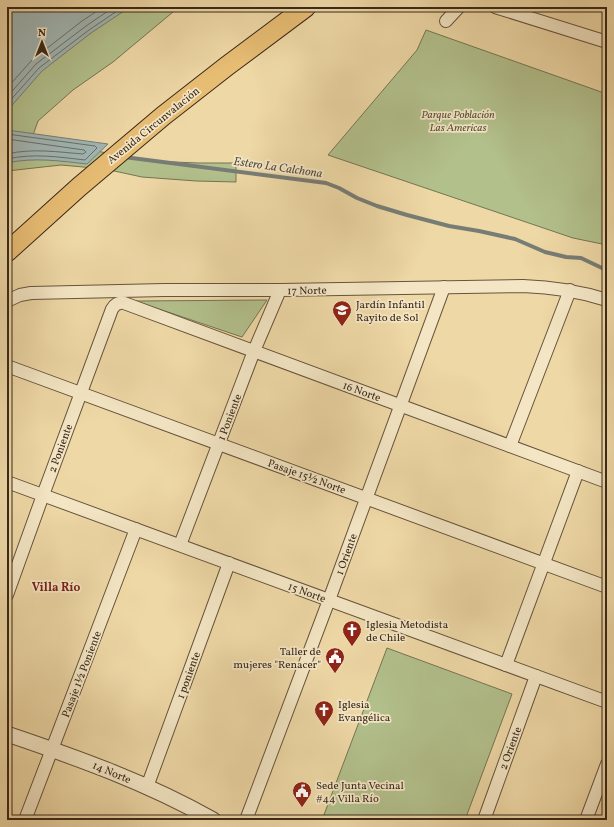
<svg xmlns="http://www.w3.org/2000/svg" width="614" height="827" font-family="Vollkorn,serif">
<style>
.green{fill:#b2c08c;stroke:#767453}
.water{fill:#a0b6b4;stroke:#777d76}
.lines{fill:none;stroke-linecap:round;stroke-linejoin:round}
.shore{stroke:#6c6f67;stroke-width:1}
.stream{stroke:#777d76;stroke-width:4}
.minor-casing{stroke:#66543d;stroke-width:14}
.tertiary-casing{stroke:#66543d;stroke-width:17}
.primary-casing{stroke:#39281a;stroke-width:21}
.minor{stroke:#f4e6c5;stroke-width:12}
.tertiary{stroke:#f4e6c5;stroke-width:15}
.primary{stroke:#e7bc73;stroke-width:19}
.labels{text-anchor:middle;stroke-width:3.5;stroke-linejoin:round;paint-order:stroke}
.park-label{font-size:11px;font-style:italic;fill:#574e36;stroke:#f4e6c5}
.street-label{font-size:11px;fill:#39281a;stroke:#f4e6c5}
.poi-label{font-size:11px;fill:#39281a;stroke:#f4e6c5;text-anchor:start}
.water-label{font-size:12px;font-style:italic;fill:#534c40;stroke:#f4e6c5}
.neighbourhood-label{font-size:12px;font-weight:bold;fill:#7a1f14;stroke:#f4e6c5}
</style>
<rect width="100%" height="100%" fill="#eed8a6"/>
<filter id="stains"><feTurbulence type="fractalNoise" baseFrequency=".005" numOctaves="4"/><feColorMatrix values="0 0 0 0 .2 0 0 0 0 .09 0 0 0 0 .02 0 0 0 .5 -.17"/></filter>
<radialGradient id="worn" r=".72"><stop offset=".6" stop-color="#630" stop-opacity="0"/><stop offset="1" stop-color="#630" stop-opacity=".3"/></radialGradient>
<g class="green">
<polygon points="7,7 179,7 113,62 73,90 38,121 33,135 86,149 149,161 199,163 236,163 236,182 196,181 142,177 105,169 61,165 7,171"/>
<polygon points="426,30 607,94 607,245 573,238 328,155 417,50"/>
<polygon points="267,300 242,337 135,301"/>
<polygon points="387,648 512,694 465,820 322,820"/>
</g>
<g class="water">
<polygon points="7,7 130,7 91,33 42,71 7,111"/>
<path d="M7,130l101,14 -21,20c-27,-3 -53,-7 -80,-1z"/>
</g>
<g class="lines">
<g class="shore">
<polyline points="7,88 32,60 82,21 103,7"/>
<polyline points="7,97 36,64 86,26 114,7"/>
<polyline points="7,104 39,68 89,30 123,7"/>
<path d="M7,134l88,12 2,2 -12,12c-26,-3 -52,-7 -78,-1"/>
<path d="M7,139l77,11 2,2 -3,2c-25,-2 -51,-6 -76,0"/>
</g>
<polyline class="stream" points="124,157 326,183 339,188 357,198 377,206 407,215 449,226 479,231 515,239 545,252 566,257 581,258 602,268 607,268"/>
<defs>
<g id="minor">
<polyline points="495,7 607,42"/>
<polyline points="446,21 459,7"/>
<path d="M7,301l13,-6 11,-2 133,-3h116l243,-4c30,1 56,5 84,14"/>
<polyline points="7,366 607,587"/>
<polyline points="510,446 570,290"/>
<polyline points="7,482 607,702"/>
<polyline points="180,545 254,351 280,290"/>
<path d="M7,595l36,-100 69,-186c3,-5 7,-7 12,-6l483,179"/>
<polyline points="506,665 578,471"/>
<polyline points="147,787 229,563"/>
<polyline points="25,820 136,529"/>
<polyline points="246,820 329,600 444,287"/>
<polyline points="484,820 536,676"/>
<polyline points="586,820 607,764"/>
</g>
<path id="tertiary" d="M7,734c71,24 141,49 206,86"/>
<polyline id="primary" points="7,252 79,187 163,116 227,66 306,7"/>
</defs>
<use href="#minor" class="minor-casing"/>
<use href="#tertiary" class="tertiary-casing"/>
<use href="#primary" class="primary-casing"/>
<use href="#minor" class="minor"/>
<use href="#tertiary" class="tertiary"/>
<use href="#primary" class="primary"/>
</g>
<defs>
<symbol id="school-pin" viewBox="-11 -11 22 30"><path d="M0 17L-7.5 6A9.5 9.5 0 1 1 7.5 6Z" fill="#8f2418" stroke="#f4e6c5"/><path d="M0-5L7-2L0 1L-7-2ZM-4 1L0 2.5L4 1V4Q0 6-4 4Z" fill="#fff"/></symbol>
<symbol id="church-pin" viewBox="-11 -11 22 30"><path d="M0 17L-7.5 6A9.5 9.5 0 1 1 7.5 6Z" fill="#8f2418" stroke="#f4e6c5"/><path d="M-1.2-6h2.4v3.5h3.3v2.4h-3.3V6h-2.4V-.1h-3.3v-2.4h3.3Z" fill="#fff"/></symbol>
<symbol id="civic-pin" viewBox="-11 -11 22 30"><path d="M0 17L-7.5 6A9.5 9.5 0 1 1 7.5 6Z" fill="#8f2418" stroke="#f4e6c5"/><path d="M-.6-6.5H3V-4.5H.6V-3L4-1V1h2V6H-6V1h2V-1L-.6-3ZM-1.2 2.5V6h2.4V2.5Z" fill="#fff"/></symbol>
</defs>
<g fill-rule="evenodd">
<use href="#school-pin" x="331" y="299" width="22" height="30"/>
<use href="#church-pin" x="341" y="619" width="22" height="30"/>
<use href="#civic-pin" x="324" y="646" width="22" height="30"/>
<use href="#church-pin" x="313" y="699" width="22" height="30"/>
<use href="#civic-pin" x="291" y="780" width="22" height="30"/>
</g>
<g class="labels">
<g class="park-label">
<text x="458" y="118">Parque Población<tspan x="458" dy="13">Las Americas</tspan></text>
</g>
<g class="street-label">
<text transform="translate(153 125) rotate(-39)" y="4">Avenida Circunvalación</text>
<text transform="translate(307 290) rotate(-1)" y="4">17 Norte</text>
<text transform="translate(362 391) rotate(20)" y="4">16 Norte</text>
<text transform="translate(229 417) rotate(-69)" y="4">1 Poniente</text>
<text transform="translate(60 448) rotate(-70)" y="4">2 Poniente</text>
<text transform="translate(307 476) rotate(20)" y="4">Pasaje 15½ Norte</text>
<text transform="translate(346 554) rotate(-70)" y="4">1 Oriente</text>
<text transform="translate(307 592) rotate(20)" y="4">15 Norte</text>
<text transform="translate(81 674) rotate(-69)" y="4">Pasaje 1½ Poniente</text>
<text transform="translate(188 675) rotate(-70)" y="4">1 poniente</text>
<text transform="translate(510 748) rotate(-70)" y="4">2 Oriente</text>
<text transform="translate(112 772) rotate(23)" y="4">14 Norte</text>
</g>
<g class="poi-label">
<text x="356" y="308">Jardín Infantil<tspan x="356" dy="13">Rayito de Sol</tspan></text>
<text x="366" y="628">Iglesia Metodista<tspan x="366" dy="13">de Chile</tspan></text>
<text x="321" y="655" text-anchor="end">Taller de<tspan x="321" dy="13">mujeres "Renacer"</tspan></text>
<text x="338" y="708">Iglesia<tspan x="338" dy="13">Evangélica</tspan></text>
<text x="316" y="789">Sede Junta Vecinal<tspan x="316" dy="13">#44 Villa Río</tspan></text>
</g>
<g class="water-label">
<text transform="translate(278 167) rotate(8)" y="4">Estero La Calchona</text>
</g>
<g class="neighbourhood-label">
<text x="56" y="591">Villa Río</text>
</g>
</g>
<rect width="614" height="827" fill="none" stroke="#eed8a6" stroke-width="24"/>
<rect x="8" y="8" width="598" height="811" fill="none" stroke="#39281a" stroke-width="2"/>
<rect x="12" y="12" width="590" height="803" fill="none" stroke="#39281a"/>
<g transform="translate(42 42)" stroke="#f4e6c5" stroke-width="3" paint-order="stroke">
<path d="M0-3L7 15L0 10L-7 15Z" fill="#39281a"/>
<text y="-6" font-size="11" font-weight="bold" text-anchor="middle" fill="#39281a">N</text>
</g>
<rect width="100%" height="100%" filter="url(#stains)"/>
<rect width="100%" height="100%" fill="url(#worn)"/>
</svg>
